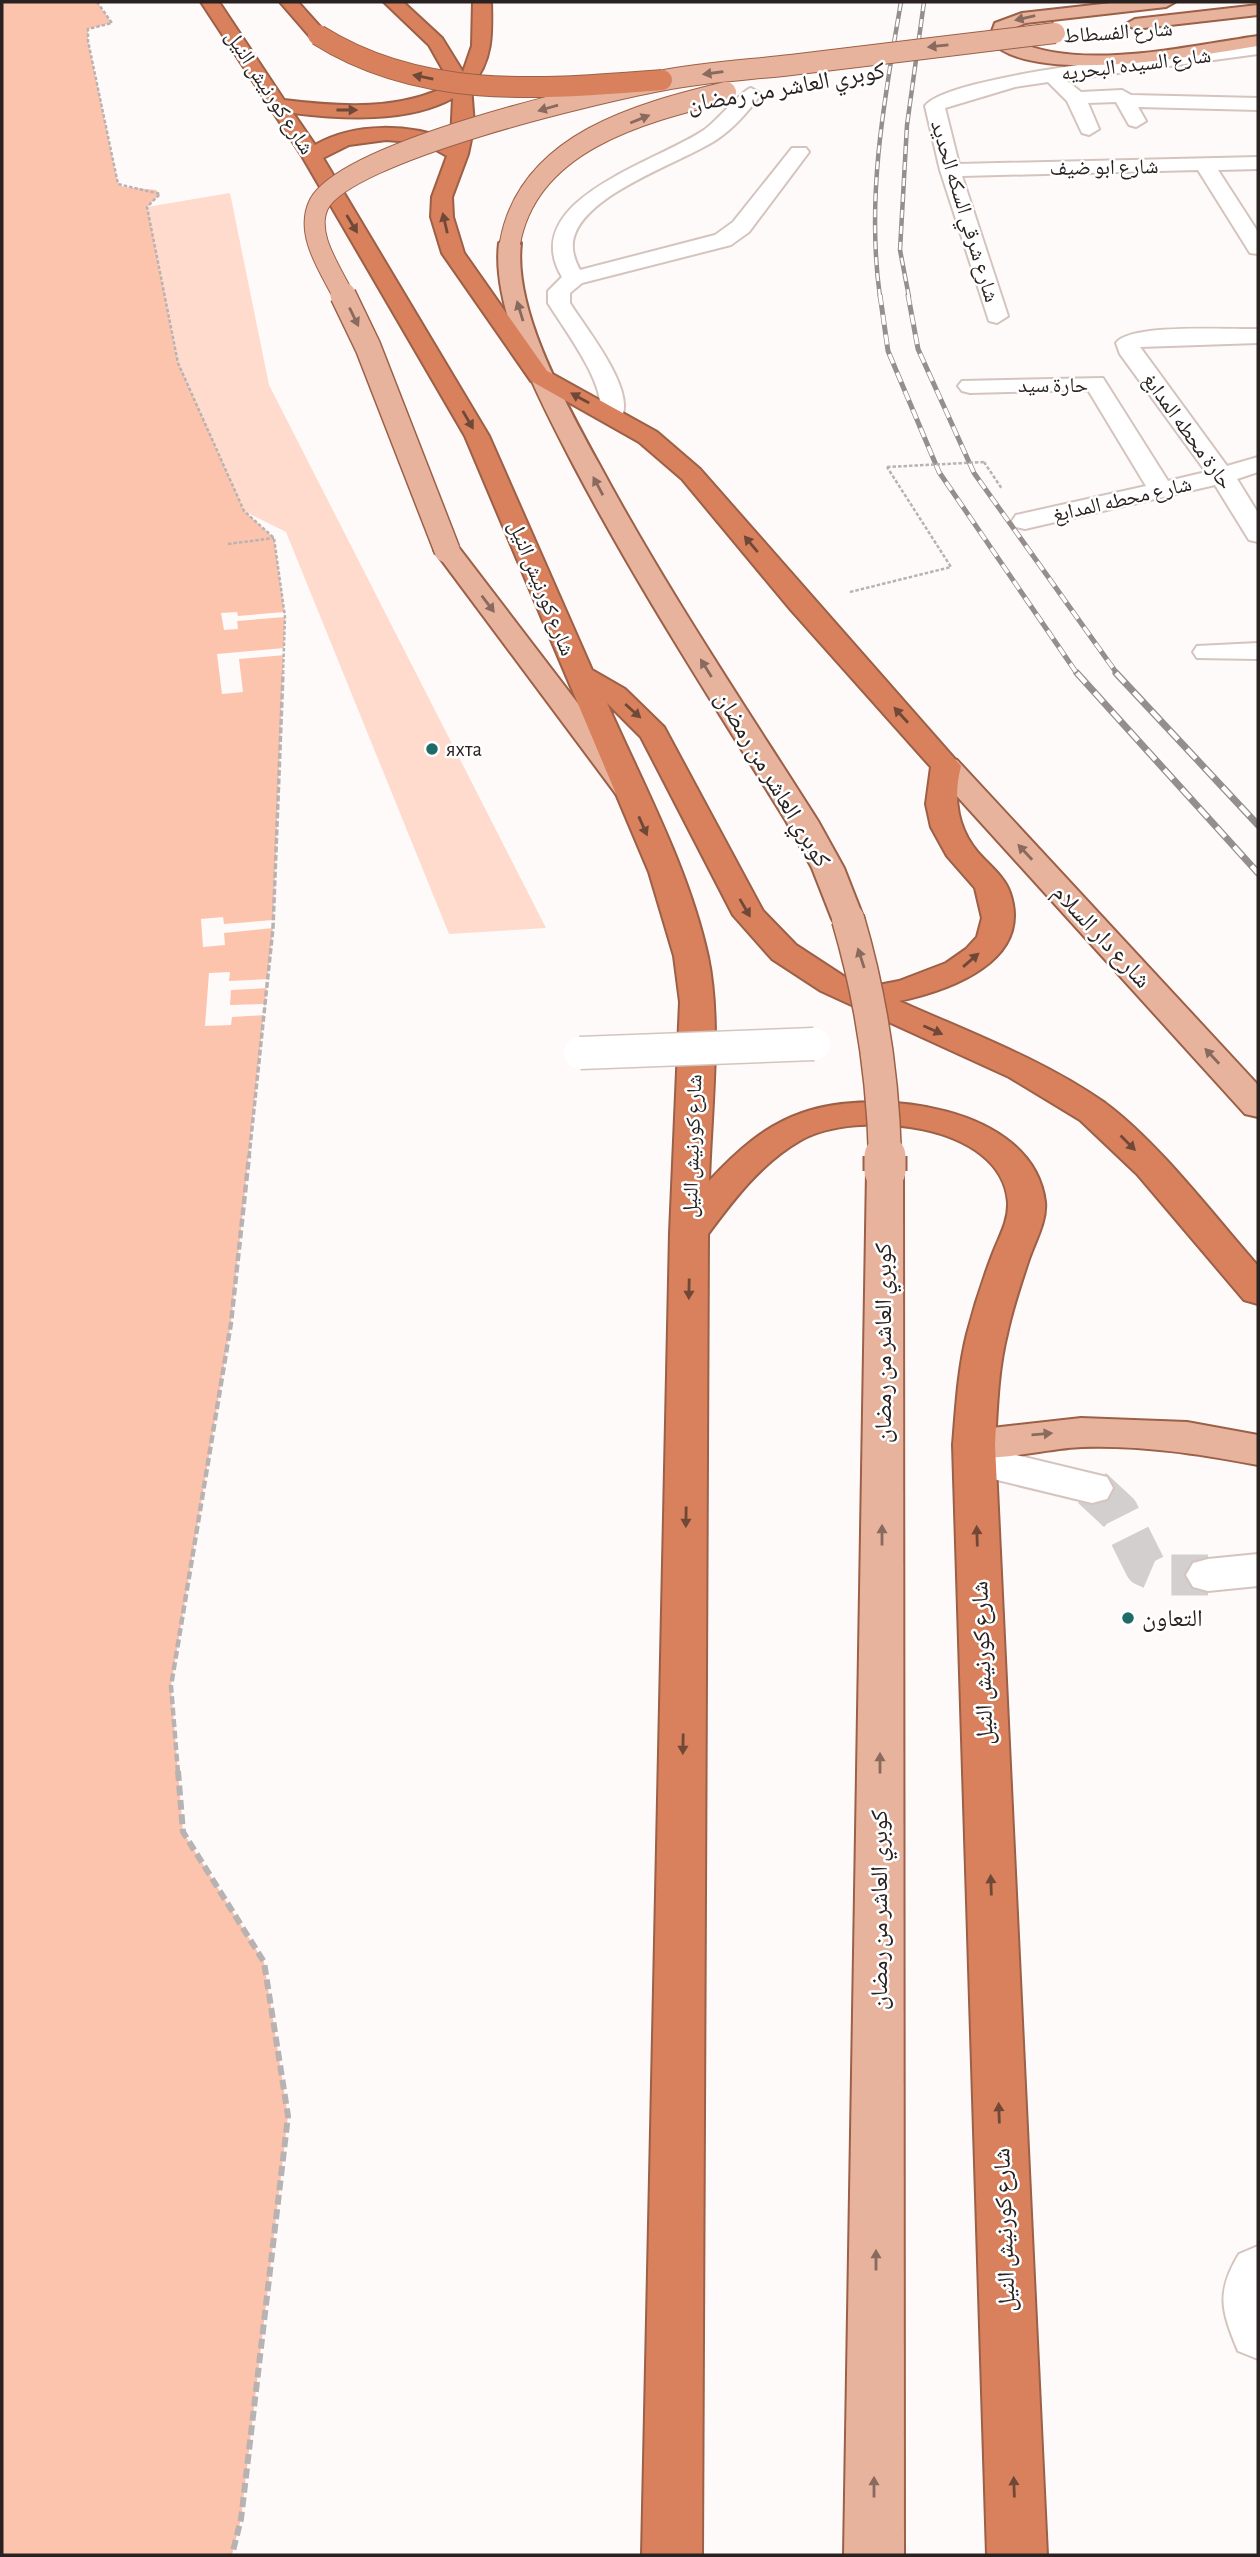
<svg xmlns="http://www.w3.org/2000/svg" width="1260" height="2557" font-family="'Alegreya Sans','Noto Naskh Arabic',sans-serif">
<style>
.green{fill:#fedbcd}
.water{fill:#fcc4ad}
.pier{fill:#fefaf9}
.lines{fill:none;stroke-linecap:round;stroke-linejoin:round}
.minor-tunnel{stroke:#d3cfce;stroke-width:41;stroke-dasharray:41 21;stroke-linecap:butt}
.minor-casing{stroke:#d5c4bd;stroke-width:4}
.major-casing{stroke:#9b6047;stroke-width:4}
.highway-casing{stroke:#9b6047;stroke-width:4}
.path-far3{stroke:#b8b3b2;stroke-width:2.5;stroke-dasharray:3.5 2;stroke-linecap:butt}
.path-far2{stroke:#b8b3b2;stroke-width:3.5;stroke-dasharray:6 2.5;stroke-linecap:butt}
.path-far1{stroke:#b8b3b2;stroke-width:4.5;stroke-dasharray:8 3.5;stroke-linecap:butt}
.path{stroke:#b8b3b2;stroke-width:6;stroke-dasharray:10 4.5;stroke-linecap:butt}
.minor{fill:#fff;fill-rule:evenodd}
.major{fill:#e8b39d;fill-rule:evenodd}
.highway{fill:#d8815c;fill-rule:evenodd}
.rail-far2-casing{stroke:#948f8d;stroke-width:4.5}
.rail-far1-casing{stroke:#948f8d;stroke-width:5}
.rail-casing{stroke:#948f8d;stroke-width:7}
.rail-far2{stroke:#fff;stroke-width:2.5;stroke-dasharray:8;stroke-linecap:butt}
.rail-far1{stroke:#fff;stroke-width:3.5;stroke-dasharray:10;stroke-linecap:butt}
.rail{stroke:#fff;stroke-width:4.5;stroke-dasharray:13;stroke-linecap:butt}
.minor-bridge-casing{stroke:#d5c4bd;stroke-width:35;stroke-linecap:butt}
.major-bridge-far3-casing{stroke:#9b6047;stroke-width:22;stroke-linecap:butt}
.major-bridge-far2-casing{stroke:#9b6047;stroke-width:28;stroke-linecap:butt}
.major-bridge-far1-casing{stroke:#9b6047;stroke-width:35;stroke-linecap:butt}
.major-bridge-casing{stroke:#9b6047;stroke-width:45;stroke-linecap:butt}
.highway-bridge-casing{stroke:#9b6047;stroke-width:22;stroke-linecap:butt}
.path-bridge{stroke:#b8b3b2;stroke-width:2.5;stroke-dasharray:3.5 2;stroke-linecap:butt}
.minor-bridge{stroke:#fff;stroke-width:32}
.major-bridge-far3{stroke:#e8b39d;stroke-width:20}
.major-bridge-far2{stroke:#e8b39d;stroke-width:25}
.major-bridge-far1{stroke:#e8b39d;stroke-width:32}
.major-bridge{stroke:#e8b39d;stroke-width:41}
.highway-bridge{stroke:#d8815c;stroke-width:20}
.oneway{fill:#886a5e}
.oneway2{fill:#6f4838}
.poi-dot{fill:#1f6b68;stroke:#fff;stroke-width:2.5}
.labels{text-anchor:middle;stroke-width:5;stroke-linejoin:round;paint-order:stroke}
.far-street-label{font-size:21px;fill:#292220;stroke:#fff}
.far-poi-label{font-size:21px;fill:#292220;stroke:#fff;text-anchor:start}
.street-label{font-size:24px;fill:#292220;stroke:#fff}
.poi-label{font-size:24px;fill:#292220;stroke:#fff;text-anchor:start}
</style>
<rect width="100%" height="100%" fill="#fefaf9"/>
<polygon class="green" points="230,193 269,385 546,928 449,934 286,532 244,511 178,363 147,207"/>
<polygon class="water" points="2,2 97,2 112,23 88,29 88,41 118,184 124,187 156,190 160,194 147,207 178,363 244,511 274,538 285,617 273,928 231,1323 171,1686 183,1832 264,1962 288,2116 241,2519 232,2555 2,2555"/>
<g class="pier">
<polygon points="237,612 238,616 284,612 285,617 237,621 238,629 224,630 221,613"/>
<polygon points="284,648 285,655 239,659 243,692 222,694 217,654"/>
<polygon points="223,917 224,924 273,920 273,928 224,933 225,945 203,947 201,919"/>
<polygon points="230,972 229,981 269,979 268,988 231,990 230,1005 264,1004 265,1015 232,1017 231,1025 205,1026 209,973"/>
</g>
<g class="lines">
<polyline class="minor-tunnel" points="1092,1488 1118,1512 1145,1566 1166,1575 1208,1575"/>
<defs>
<g id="minor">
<path d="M1258,42v12l-192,26 15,12 41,-2 9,5 127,3v12l-120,-3 8,14 -10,6 -7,-2 -13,-23 -28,1 11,26 -10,6 -7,-2 -15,-32 -19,-19 -33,5 -70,21 14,56 299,-7v12l-40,1 40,62v22l-8,-1 -52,-83 -236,6 46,140 -11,7 -8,-2 -49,-151 -15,-64c24,-33 280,-56 333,-64z"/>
<path d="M751,88l10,6c-13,18 -27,34 -45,46 -38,24 -124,51 -141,94 -5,12 -1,25 5,36l135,-35 18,-13 59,-74h14l3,4 -60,80 -18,13 -149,38 -12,10v10c16,26 69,90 50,117h-18l-3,-5c10,-28 -36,-87 -51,-112v-12l14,-14c-46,-77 95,-115 142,-147 13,-9 37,-39 47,-42z"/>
<path d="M1258,329v14l-118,4 87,119 31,-9v15l-21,7 21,34v29l-9,-2 -34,-55 -190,44 -9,-2 -4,-6 4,-6 130,-29 -58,-96 -118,3 -8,-2 -4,-5 4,-5 141,-3 65,103 38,-9 -86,-118 -4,-11c14,-20 116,-13 142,-14z"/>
<polygon points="1258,643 1258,659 1197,658 1193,652 1197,646"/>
<polygon points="975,1445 1107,1477 1113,1488 1107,1499 1092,1503 960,1471 954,1460 960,1449"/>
<polygon points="1258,1554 1258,1586 1208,1591 1193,1587 1186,1575 1193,1563 1208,1559"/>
<path d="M1258,2246v113l-20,-8c-17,-41 -22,-59 1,-97z"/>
</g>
<g id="major">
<path d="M1120,2h55l-9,5 -140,16 -17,7 -1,7c65,37 178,9 250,-1v10c-56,9 -231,42 -269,-7l6,-16 27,-10z"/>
<polygon points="1258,5 1258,15 1135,29 1126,24 1135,19"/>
<path d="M510,237l11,6c-8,68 46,162 78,221 66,123 144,239 219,357l26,47 20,51 -4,7 -12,3 -12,-3 -4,-7 -20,-51 -26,-47c-72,-117 -148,-233 -212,-355 -31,-60 -83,-155 -75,-223z"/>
<polygon points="447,542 456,544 638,782 642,788 638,794 627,797 616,794 434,550 438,544"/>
<polygon points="946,757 957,760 1258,1085 1258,1117 1245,1114 935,772 931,766 935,760"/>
<polygon points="885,1159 898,1163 903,1171 904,2555 844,2555 867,1171 872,1163"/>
<path d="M1081,1418l106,4 71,13v30c-59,-11 -116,-20 -176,-18 -34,1 -93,17 -123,8l-6,-10 6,-10 15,-5z"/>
</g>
<g id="highway">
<path d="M201,2h18l65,98c56,7 117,11 167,-16l-22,-39 -45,-43h19l39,36 21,34 9,-26 1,-44h18c1,31 2,59 -20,84l3,39 -6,29 -16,43 1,20 11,36 83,118 110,61 43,37 261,297c-9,35 -3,67 23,93 10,10 22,21 26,34 23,68 -60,97 -111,108 69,31 143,58 206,102 53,39 109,113 153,163v38l-14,-4 -107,-126 -57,-54 -71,-43 -188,-86 -49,-32 -39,-44 -92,-178 -34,-34c36,82 82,166 101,254 14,67 3,155 1,224 27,-29 55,-55 93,-68 72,-26 231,-8 243,89 2,20 -11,41 -17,60 -8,24 -16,48 -21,72 -9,36 -10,74 -12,111l52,1110h-60l-34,-1110c3,-37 5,-75 14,-111 7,-27 16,-55 26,-81 6,-16 16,-32 15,-51 -6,-80 -152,-93 -207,-62 -39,22 -67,59 -93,94l-6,1321h-60l28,-1322 10,-231 -6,-46 -25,-84 -184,-436 -163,-280zM453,98l-2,42c-42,-16 -96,-18 -136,5l-22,-32c49,6 115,10 160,-15zM386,140l38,3 23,13 -15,41 -1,20 11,36 89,128 108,61 43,37 109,131 140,157 -5,37 5,23 16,29 28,32 7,30 -5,19 -11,12 -20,14 -47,18 -31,6 -23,-10 -49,-32 -33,-34 -99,-184 -39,-38 -33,-19 -103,-234 -166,-278 26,-13z"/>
<polygon points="280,2 298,2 324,31 327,35 324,39 312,39"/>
</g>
</defs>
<use href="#minor" class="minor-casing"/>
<use href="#major" class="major-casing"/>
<use href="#highway" class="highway-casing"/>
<g class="path-far3">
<polyline points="97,2 112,23 88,29 88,41 118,184 160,194 147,207 178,363 244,511 274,538 285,617 283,675"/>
<polyline points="984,462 1002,489"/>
<polyline points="228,544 274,538"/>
<polyline points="850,592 951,567 887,467"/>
</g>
<polyline class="path-far2" points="249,1157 273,928 283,673"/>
<polyline class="path-far1" points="178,1773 171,1686 231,1323 249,1156"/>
<polyline class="path" points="178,1771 183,1832 264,1962 288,2116 241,2519 232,2555"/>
<use href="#minor" class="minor"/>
<use href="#major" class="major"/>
<use href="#highway" class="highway"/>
<defs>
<g id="rail-far2">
<path d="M880,297c-14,-99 4,-197 21,-295"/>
<polyline points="909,297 900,250 907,125 924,2"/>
</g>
<g id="rail-far1">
<polyline points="880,295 888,351 939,472 1078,675"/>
<polyline points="908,295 918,349 974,473 1118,675"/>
</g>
<g id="rail">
<polyline points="1077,673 1258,873"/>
<polyline points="1116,673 1258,825"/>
</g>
</defs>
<use href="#rail-far2" class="rail-far2-casing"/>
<use href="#rail-far1" class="rail-far1-casing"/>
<use href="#rail" class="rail-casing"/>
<use href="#rail-far2" class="rail-far2"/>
<use href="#rail-far1" class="rail-far1"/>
<use href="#rail" class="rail"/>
<defs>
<polyline id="minor-bridge" points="580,1053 814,1044"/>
<g id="major-bridge-far3">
<path d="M510,243c18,-101 130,-130 216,-151"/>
<path d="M344,297c-13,-27 -40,-63 -25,-93 28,-53 278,-111 341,-123 43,-9 88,-11 131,-16 88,-11 176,-21 264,-32"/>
</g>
<polyline id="major-bridge-far2" points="343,295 368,347 447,550"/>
<path id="major-bridge-far1" d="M848,919c23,78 35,157 37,238"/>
<polyline id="major-bridge" points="885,1156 885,1171"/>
<path id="highway-bridge" d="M318,35c104,66 226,54 344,45"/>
</defs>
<use href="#minor-bridge" class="minor-bridge-casing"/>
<use href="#major-bridge-far3" class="major-bridge-far3-casing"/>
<use href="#major-bridge-far2" class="major-bridge-far2-casing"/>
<use href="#major-bridge-far1" class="major-bridge-far1-casing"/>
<use href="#major-bridge" class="major-bridge-casing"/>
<use href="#highway-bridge" class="highway-bridge-casing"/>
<polyline class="path-bridge" points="887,467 984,462"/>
<use href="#minor-bridge" class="minor-bridge"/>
<use href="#major-bridge-far3" class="major-bridge-far3"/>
<use href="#major-bridge-far2" class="major-bridge-far2"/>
<use href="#major-bridge-far1" class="major-bridge-far1"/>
<use href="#major-bridge" class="major-bridge"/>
<use href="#highway-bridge" class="highway-bridge"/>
</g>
<defs><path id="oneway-solid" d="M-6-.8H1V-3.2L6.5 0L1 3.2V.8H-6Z" transform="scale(1.75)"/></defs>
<g class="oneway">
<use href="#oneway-solid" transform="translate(1025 18) rotate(167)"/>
<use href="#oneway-solid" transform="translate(938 46) rotate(174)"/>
<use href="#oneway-solid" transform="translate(713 73) rotate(172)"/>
<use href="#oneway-solid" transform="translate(548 108) rotate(164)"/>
<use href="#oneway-solid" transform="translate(640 119) rotate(-22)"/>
<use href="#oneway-solid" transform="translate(520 311) rotate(-107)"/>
<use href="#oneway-solid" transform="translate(354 317) rotate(64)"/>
<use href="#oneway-solid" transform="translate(598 486) rotate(-118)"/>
<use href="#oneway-solid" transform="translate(488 604) rotate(53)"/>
<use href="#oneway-solid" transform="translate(706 668) rotate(-122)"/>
<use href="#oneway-solid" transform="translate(1025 852) rotate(-133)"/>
<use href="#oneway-solid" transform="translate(861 958) rotate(-108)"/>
<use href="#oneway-solid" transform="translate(1212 1056) rotate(-133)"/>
<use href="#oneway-solid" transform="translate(1042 1434) rotate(-5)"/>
<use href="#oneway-solid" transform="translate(882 1535) rotate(-90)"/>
<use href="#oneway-solid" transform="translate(880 1763) rotate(-90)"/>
<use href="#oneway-solid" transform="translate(876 2260) rotate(-90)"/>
<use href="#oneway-solid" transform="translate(874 2487) rotate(-90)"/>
</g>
<g class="oneway2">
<use href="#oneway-solid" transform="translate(423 77) rotate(-169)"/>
<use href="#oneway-solid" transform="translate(347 110)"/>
<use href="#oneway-solid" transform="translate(445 223) rotate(-103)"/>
<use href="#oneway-solid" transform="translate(352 224) rotate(59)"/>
<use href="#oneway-solid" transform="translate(580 398) rotate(-151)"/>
<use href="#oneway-solid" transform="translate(468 420) rotate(60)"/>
<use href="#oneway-solid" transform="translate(751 544) rotate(-130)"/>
<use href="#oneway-solid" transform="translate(633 711) rotate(42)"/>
<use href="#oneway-solid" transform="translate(901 715) rotate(-132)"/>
<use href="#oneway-solid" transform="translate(643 826) rotate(66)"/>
<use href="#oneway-solid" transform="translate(745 908) rotate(60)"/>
<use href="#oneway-solid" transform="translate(971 960) rotate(-41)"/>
<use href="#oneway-solid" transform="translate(933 1030) rotate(24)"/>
<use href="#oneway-solid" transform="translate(1128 1143) rotate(45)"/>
<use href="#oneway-solid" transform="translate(689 1289) rotate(91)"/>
<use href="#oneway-solid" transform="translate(686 1517) rotate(91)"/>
<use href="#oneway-solid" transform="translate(977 1536) rotate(-92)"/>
<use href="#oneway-solid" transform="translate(683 1744) rotate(91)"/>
<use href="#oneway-solid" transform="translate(991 1885) rotate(-92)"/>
<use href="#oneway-solid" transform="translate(999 2113) rotate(-92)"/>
<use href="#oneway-solid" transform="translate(1014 2487) rotate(-92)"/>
</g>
<g class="poi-dot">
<circle cx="432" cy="749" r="7"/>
<circle cx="1128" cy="1618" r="7"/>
</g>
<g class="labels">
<g class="far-street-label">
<text transform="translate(1118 32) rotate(-4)" y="7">شارع الفسطاط</text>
<text transform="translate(1136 64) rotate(-7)" y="7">شارع السيده البحريه</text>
<text transform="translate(270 92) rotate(57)" y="7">شارع كورنيش النيل</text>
<text transform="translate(1104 167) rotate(-1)" y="7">شارع ابو ضيف</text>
<text transform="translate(965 211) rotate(73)" y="7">شارع شرقي السكه الحديد</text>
<text x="1053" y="392">حارة سيد</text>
<text transform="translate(1188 431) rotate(54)" y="7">حارة محطه المدابغ</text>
<text transform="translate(1122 499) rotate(-13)" y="7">شارع محطه المدابغ</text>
<text transform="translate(542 588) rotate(68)" y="7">شارع كورنيش النيل</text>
<text transform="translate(692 1146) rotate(-88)" y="7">شارع كورنيش النيل</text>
</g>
<g class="far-poi-label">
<text x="446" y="756">яхта</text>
</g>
<g class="street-label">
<text transform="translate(786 87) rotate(-10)" y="8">كوبري العاشر من رمضان</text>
<text transform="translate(773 779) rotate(59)" y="8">كوبري العاشر من رمضان</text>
<text transform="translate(1102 936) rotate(47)" y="8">شارع دار السلام</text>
<text transform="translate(883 1343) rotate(-90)" y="8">كوبري العاشر من رمضان</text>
<text transform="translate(982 1663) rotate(-92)" y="8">شارع كورنيش النيل</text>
<text transform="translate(879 1910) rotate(-90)" y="8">كوبري العاشر من رمضان</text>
<text transform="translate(1004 2230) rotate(-92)" y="8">شارع كورنيش النيل</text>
</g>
<g class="poi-label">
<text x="1142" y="1626">التعاون</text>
</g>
</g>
<rect width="1260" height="2557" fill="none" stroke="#292220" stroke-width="7"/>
</svg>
